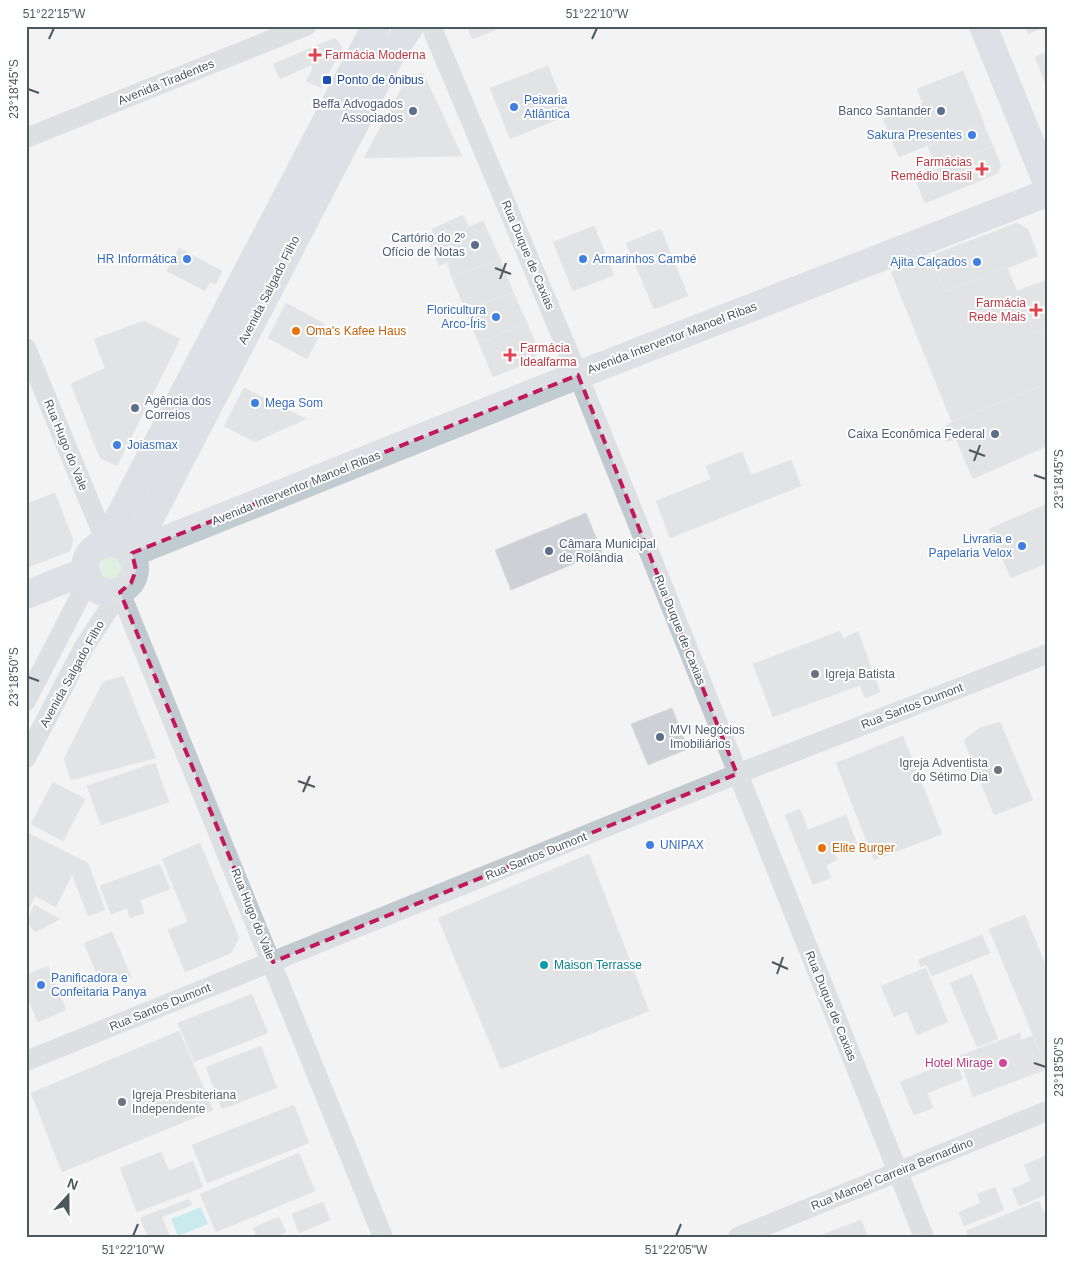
<svg xmlns="http://www.w3.org/2000/svg" width="1073" height="1263" font-family="Helvetica,sans-serif">
<style>
.green{fill:#c5eecf}
.water{fill:#95e3e8}
.building{fill:#cdd0d4;stroke:#d7dadd}
.lines{fill:none;stroke-linecap:round;stroke-linejoin:round}
.street{stroke:#bfc9ce;stroke-width:20}
.secondary{stroke:#c0cbd2;stroke-width:28}
.marked{fill:none;stroke:#c2185b;stroke-width:4;stroke-dasharray:10 6;stroke-linejoin:round}
.ticks{fill:none;stroke:#4b595f;stroke-width:2}
.health-dot{fill:#e0444e;stroke:#fff;stroke-width:2}
.transit-dot{fill:#1a4fb4;stroke:#fff;stroke-width:2}
.shop-dot{fill:#3f7fe0;stroke:#fff;stroke-width:2}
.service-dot{fill:#5c6f8a;stroke:#fff;stroke-width:2}
.food-dot{fill:#e8710a;stroke:#fff;stroke-width:2}
.worship-dot{fill:#6b7280;stroke:#fff;stroke-width:2}
.culture-dot{fill:#0f9aa8;stroke:#fff;stroke-width:2}
.hotel-dot{fill:#d1479c;stroke:#fff;stroke-width:2}
.labels{text-anchor:middle;stroke-width:4;stroke-linejoin:round;paint-order:stroke}
.health-label{font-size:12px;fill:#be3a42;stroke:#fff;text-anchor:start}
.transit-label{font-size:12px;fill:#164399;stroke:#fff;text-anchor:start}
.street-label{font-size:12px;fill:#4b595f;stroke:#fff}
.shop-label{font-size:12px;fill:#366cbe;stroke:#fff;text-anchor:start}
.service-label{font-size:12px;fill:#4e5e75;stroke:#fff;text-anchor:end}
.food-label{font-size:12px;fill:#c56008;stroke:#fff;text-anchor:start}
.worship-label{font-size:12px;fill:#5b616d;stroke:#fff;text-anchor:start}
.culture-label{font-size:12px;fill:#0d838f;stroke:#fff;text-anchor:start}
.hotel-label{font-size:12px;fill:#b23c85;stroke:#fff;text-anchor:end}
.neatline{fill:none;stroke:#4b595f;stroke-width:2}
.ticks-label{font-size:12px;text-anchor:middle;fill:#4b595f}
</style>
<rect width="100%" height="100%" fill="#f4f3f3"/>
<polygon class="green" points="114,548 123,551 126,561 116,585 108,589 99,586 96,578 105,554"/>
<polygon class="water" points="201,1207 208,1224 178,1236 171,1219"/>
<g class="building">
<polygon points="467,26 494,26 496,30 472,39"/>
<polygon points="1025,26 1046,26 1028,34"/>
<polygon points="335,38 342,47 321,88 306,81 313,68 311,65 280,79 273,64"/>
<polygon points="1047,52 1047,87 1035,57"/>
<polygon points="548,66 568,115 510,139 490,88"/>
<polygon points="963,71 984,123 899,157 883,119 923,103 917,89"/>
<polygon points="423,73 462,156 364,158 408,76"/>
<polygon points="983,123 993,146 936,168 928,146"/>
<polygon points="993,146 1001,165 998,173 970,185 960,160"/>
<polygon points="960,160 970,185 925,203 915,178"/>
<polygon points="463,215 469,227 483,221 500,258 452,278 447,262 439,266 428,239 434,236 432,229"/>
<polygon points="1017,223 1028,229 1038,256 945,292 930,256"/>
<polygon points="594,226 614,275 573,291 553,242"/>
<polygon points="661,229 688,296 654,309 626,243"/>
<polygon points="179,248 222,271 216,284 210,282 205,291 167,271"/>
<polygon points="930,256 945,292 1007,267 1034,333 1047,329 1047,384 952,422 891,272"/>
<polygon points="500,258 513,292 466,311 452,278"/>
<polygon points="1047,280 1047,329 1034,333 1017,291"/>
<polygon points="513,292 527,323 479,343 466,311"/>
<polygon points="286,303 325,324 307,359 268,338"/>
<polygon points="144,321 180,339 117,466 100,458 71,384 105,368 94,339"/>
<polygon points="527,323 538,349 533,361 493,377 479,343"/>
<polygon points="1047,384 1047,446 973,479 956,439 947,442 942,429 952,422"/>
<polygon points="244,388 306,419 255,442 224,426"/>
<polygon points="742,452 751,475 791,460 801,486 670,538 656,501 711,479 706,466"/>
<polygon points="55,493 73,540 70,551 26,568 26,504"/>
<polygon points="1047,504 1047,563 1011,578 989,529"/>
<polygon points="586,513 602,552 511,590 495,550"/>
<polygon points="840,631 843,639 858,631 880,692 865,698 860,685 773,717 753,664"/>
<polygon points="123,676 156,758 71,780 64,759 103,682"/>
<polygon points="672,708 688,749 648,765 631,724"/>
<polygon points="1000,722 1033,800 994,815 964,740 980,728"/>
<polygon points="903,736 942,834 874,860 836,763"/>
<polygon points="155,763 169,802 101,825 87,786"/>
<polygon points="53,782 85,799 63,841 31,824"/>
<polygon points="800,809 808,830 846,815 857,844 834,853 837,860 826,865 831,878 813,885 785,815"/>
<polygon points="26,832 88,863 105,910 88,916 72,874 56,907 26,891"/>
<polygon points="200,843 239,938 231,953 185,972 168,930 188,922 162,859"/>
<polygon points="589,854 649,1011 501,1069 438,918"/>
<polygon points="160,864 170,889 140,900 144,913 130,918 127,908 111,914 100,886"/>
<polygon points="26,891 35,896 26,915"/>
<polygon points="34,905 60,919 35,932 27,921"/>
<polygon points="1025,915 1047,969 1047,1069 989,929"/>
<polygon points="112,932 131,977 113,984 108,973 98,977 84,943"/>
<polygon points="982,935 990,953 932,976 926,964 921,967 918,960"/>
<polygon points="48,966 66,1010 38,1022 26,994 26,975"/>
<polygon points="926,968 948,1022 917,1035 907,1011 894,1017 881,986"/>
<polygon points="972,974 998,1039 977,1047 950,983"/>
<polygon points="252,994 268,1033 194,1062 178,1023"/>
<polygon points="179,1031 213,1110 62,1172 31,1093"/>
<polygon points="1020,1033 1021,1040 1033,1036 1047,1069 973,1097 959,1056"/>
<polygon points="261,1046 277,1088 222,1109 206,1067"/>
<polygon points="955,1060 963,1079 927,1093 933,1108 914,1115 900,1082"/>
<polygon points="294,1105 309,1143 207,1183 192,1145"/>
<polygon points="161,1152 169,1171 193,1161 203,1187 137,1212 120,1168"/>
<polygon points="299,1153 315,1191 216,1232 200,1194"/>
<polygon points="1047,1155 1047,1194 1019,1206 1012,1189 1031,1181 1024,1165"/>
<polygon points="995,1187 1004,1210 964,1226 959,1212 981,1203 977,1194"/>
<polygon points="189,1199 192,1205 162,1217 170,1237 148,1237 140,1218"/>
<polygon points="1039,1201 1047,1219 1047,1237 969,1237 966,1231"/>
<polygon points="323,1202 330,1220 299,1233 292,1214"/>
<polygon points="279,1217 286,1232 274,1237 257,1237 253,1228"/>
<polygon points="861,1220 868,1237 816,1237"/>
</g>
<g class="lines">
<g class="street">
<polyline points="431,26 578,375 924,1237"/>
<polyline points="26,138 306,26"/>
<polyline points="26,348 106,542"/>
<polyline points="120,592 383,1237"/>
<polyline points="26,701 88,581"/>
<polyline points="26,758 84,647 120,592"/>
<polyline points="26,1061 737,774 1047,654"/>
<polyline points="738,1237 1047,1111"/>
</g>
<g class="secondary">
<polyline points="983,26 1047,183"/>
<polyline points="106,542 376,26"/>
<circle cx="110" cy="568" r="25"/>
<polyline points="132,553 578,375 1047,193"/>
<polyline points="132,553 390,56 409,28"/>
<polyline points="26,595 86,571"/>
</g>
</g>
<path d="M0 0H1073V1263H0ZM578,375l159,399 -464,188 -153,-370 11,-9 5,-13 -4,-17z" fill="#f4f3f3" fill-opacity=".55" fill-rule="evenodd"/>
<path class="marked" d="M578,375l159,399 -464,188 -153,-370 11,-9 5,-13 -4,-17z"/>
<path class="ticks" d="M49,39l5,-11M592,39l5,-11M28,89l11,4M495,268l16,6M500,279l6,-16M969,450l16,6M974,461l6,-16M1034,475l12,4M28,677l11,4M298,781l17,6M303,792l7,-16M772,962l16,7M777,974l6,-17M1034,1063l12,4M133,1236l5,-12M676,1236l5,-12"/>
<g class="health-dot">
<path d="M312.5 47.5h5v5h5v5h-5v5h-5v-5h-5v-5h5z"/>
<path d="M979.5 161.5h5v5h5v5h-5v5h-5v-5h-5v-5h5z"/>
<path d="M1033.5 302.5h5v5h5v5h-5v5h-5v-5h-5v-5h5z"/>
<path d="M507.5 347.5h5v5h5v5h-5v5h-5v-5h-5v-5h5z"/>
</g>
<rect class="transit-dot" x="322" y="75" width="10" height="10" rx="2.5"/>
<g class="shop-dot">
<circle cx="514" cy="107" r="5"/>
<circle cx="972" cy="135" r="5"/>
<circle cx="187" cy="259" r="5"/>
<circle cx="583" cy="259" r="5"/>
<circle cx="977" cy="262" r="5"/>
<circle cx="496" cy="317" r="5"/>
<circle cx="255" cy="403" r="5"/>
<circle cx="117" cy="445" r="5"/>
<circle cx="1022" cy="546" r="5"/>
<circle cx="650" cy="845" r="5"/>
<circle cx="41" cy="985" r="5"/>
</g>
<g class="service-dot">
<circle cx="413" cy="111" r="5"/>
<circle cx="941" cy="111" r="5"/>
<circle cx="475" cy="245" r="5"/>
<circle cx="135" cy="408" r="5"/>
<circle cx="995" cy="434" r="5"/>
<circle cx="549" cy="551" r="5"/>
<circle cx="660" cy="737" r="5"/>
</g>
<g class="food-dot">
<circle cx="296" cy="331" r="5"/>
<circle cx="822" cy="848" r="5"/>
</g>
<g class="worship-dot">
<circle cx="815" cy="674" r="5"/>
<circle cx="998" cy="770" r="5"/>
<circle cx="122" cy="1102" r="5"/>
</g>
<circle class="culture-dot" cx="544" cy="965" r="5"/>
<circle class="hotel-dot" cx="1003" cy="1063" r="5"/>
<g class="labels">
<g class="health-label">
<text x="325" y="59">Farmácia Moderna</text>
<text x="972" y="166" text-anchor="end">Farmácias<tspan x="972" dy="14">Remédio Brasil</tspan></text>
<text x="1026" y="307" text-anchor="end">Farmácia<tspan x="1026" dy="14">Rede Mais</tspan></text>
<text x="520" y="352">Farmácia<tspan x="520" dy="14">Idealfarma</tspan></text>
</g>
<g class="transit-label">
<text x="337" y="84">Ponto de ônibus</text>
</g>
<g class="street-label">
<text transform="translate(166 82) rotate(-22)" y="4">Avenida Tiradentes</text>
<text transform="translate(528 255) rotate(67)" y="4">Rua Duque de Caxias</text>
<text transform="translate(269 290) rotate(-63)" y="4">Avenida Salgado Filho</text>
<text transform="translate(672 338) rotate(-21)" y="4">Avenida Interventor Manoel Ribas</text>
<text transform="translate(66 445) rotate(68)" y="4">Rua Hugo do Vale</text>
<text transform="translate(296 488) rotate(-22)" y="4">Avenida Interventor Manoel Ribas</text>
<text transform="translate(680 630) rotate(68)" y="4">Rua Duque de Caxias</text>
<text transform="translate(72 674) rotate(-61)" y="4">Avenida Salgado Filho</text>
<text transform="translate(912 706) rotate(-21)" y="4">Rua Santos Dumont</text>
<text transform="translate(536 856) rotate(-22)" y="4">Rua Santos Dumont</text>
<text transform="translate(253 914) rotate(68)" y="4">Rua Hugo do Vale</text>
<text transform="translate(831 1006) rotate(68)" y="4">Rua Duque de Caxias</text>
<text transform="translate(160 1007) rotate(-22)" y="4">Rua Santos Dumont</text>
<text transform="translate(892 1174) rotate(-22)" y="4">Rua Manoel Carreira Bernardino</text>
</g>
<g class="shop-label">
<text x="524" y="104">Peixaria<tspan x="524" dy="14">Atlântica</tspan></text>
<text x="962" y="139" text-anchor="end">Sakura Presentes</text>
<text x="177" y="263" text-anchor="end">HR Informática</text>
<text x="593" y="263">Armarinhos Cambé</text>
<text x="967" y="266" text-anchor="end">Ajita Calçados</text>
<text x="486" y="314" text-anchor="end">Floricultura<tspan x="486" dy="14">Arco-Íris</tspan></text>
<text x="265" y="407">Mega Som</text>
<text x="127" y="449">Joiasmax</text>
<text x="1012" y="543" text-anchor="end">Livraria e<tspan x="1012" dy="14">Papelaria Velox</tspan></text>
<text x="660" y="849">UNIPAX</text>
<text x="51" y="982">Panificadora e<tspan x="51" dy="14">Confeitaria Panya</tspan></text>
</g>
<g class="service-label">
<text x="403" y="108">Beffa Advogados<tspan x="403" dy="14">Associados</tspan></text>
<text x="931" y="115">Banco Santander</text>
<text x="465" y="242">Cartório do 2º<tspan x="465" dy="14">Ofício de Notas</tspan></text>
<text x="145" y="405" text-anchor="start">Agência dos<tspan x="145" dy="14">Correios</tspan></text>
<text x="985" y="438">Caixa Econômica Federal</text>
<text x="559" y="548" text-anchor="start">Câmara Municipal<tspan x="559" dy="14">de Rolândia</tspan></text>
<text x="670" y="734" text-anchor="start">MVI Negócios<tspan x="670" dy="14">Imobiliários</tspan></text>
</g>
<g class="food-label">
<text x="306" y="335">Oma's Kafee Haus</text>
<text x="832" y="852">Elite Burger</text>
</g>
<g class="worship-label">
<text x="825" y="678">Igreja Batista</text>
<text x="988" y="767" text-anchor="end">Igreja Adventista<tspan x="988" dy="14">do Sétimo Dia</tspan></text>
<text x="132" y="1099">Igreja Presbiteriana<tspan x="132" dy="14">Independente</tspan></text>
</g>
<g class="culture-label">
<text x="554" y="969">Maison Terrasse</text>
</g>
<g class="hotel-label">
<text x="993" y="1067">Hotel Mirage</text>
</g>
</g>
<rect width="1073" height="1263" fill="none" stroke="#ffffff" stroke-width="55"/>
<g transform="translate(68 1196) rotate(21)" stroke="#ffffff" stroke-width="4" paint-order="stroke">
<path d="M0-4L9 19L0 12L-9 19Z" fill="#4b595f"/>
<text y="-8" font-size="14" font-weight="bold" text-anchor="middle" fill="#4b595f">N</text>
</g>
<rect x="28" y="28" width="1018" height="1208" class="neatline"/>
<g class="ticks-label">
<text x="54" y="18">51°22'15"W</text>
<text x="597" y="18">51°22'10"W</text>
<text transform="translate(14 89) rotate(-90)" y="4">23°18'45"S</text>
<text transform="translate(1059 479) rotate(-90)" y="4">23°18'45"S</text>
<text transform="translate(14 677) rotate(-90)" y="4">23°18'50"S</text>
<text transform="translate(1059 1067) rotate(-90)" y="4">23°18'50"S</text>
<text x="133" y="1254">51°22'10"W</text>
<text x="676" y="1254">51°22'05"W</text>
</g>
</svg>
